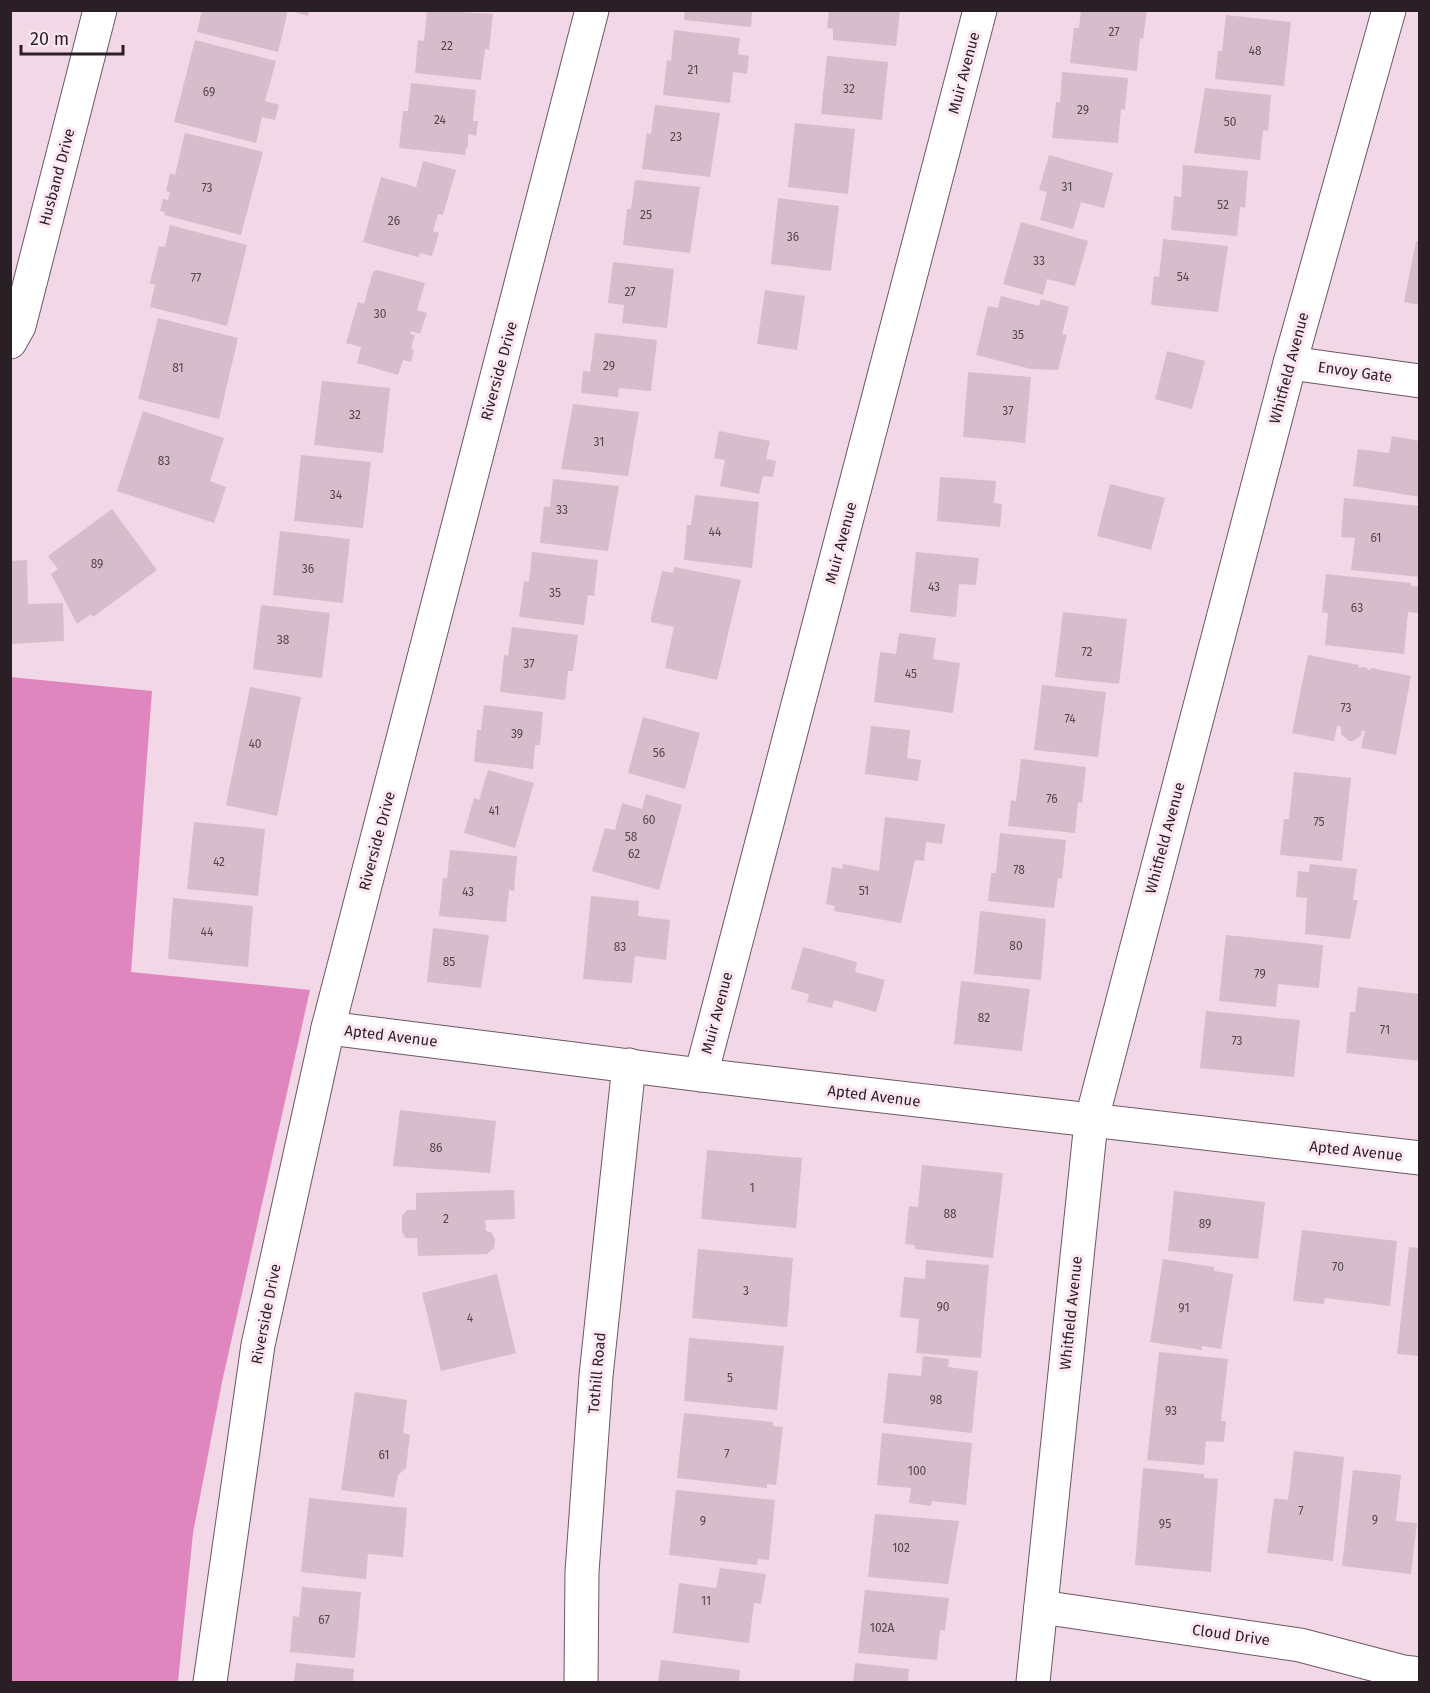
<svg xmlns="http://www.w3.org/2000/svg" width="1430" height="1693" font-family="'Fira Sans',sans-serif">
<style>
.forest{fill:#de86bd}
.building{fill:#d7bdcc}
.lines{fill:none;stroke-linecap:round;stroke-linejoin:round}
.street-casing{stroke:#6e5764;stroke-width:35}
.secondary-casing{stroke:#6e5764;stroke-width:35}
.street{stroke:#fff;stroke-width:33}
.secondary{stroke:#fff;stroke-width:33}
.labels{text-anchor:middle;stroke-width:6;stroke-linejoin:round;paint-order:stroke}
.number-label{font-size:12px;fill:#54464f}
.street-label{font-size:15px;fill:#291f25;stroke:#fce6f2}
</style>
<rect width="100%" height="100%" fill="#f2d7e6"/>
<polygon class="forest" points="10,677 152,691 131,972 310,990 222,1382 193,1533 178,1682 11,1682"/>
<g class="building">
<polygon points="202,10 288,10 278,52 197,32"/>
<polygon points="288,10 309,10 308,16"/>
<polygon points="427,10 493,14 489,50 485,49 481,80 415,73 418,40 424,41"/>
<polygon points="685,10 752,10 751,27 684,20"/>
<polygon points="829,10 900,10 896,46 833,40 833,29 827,28"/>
<polygon points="1081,10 1147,10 1143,39 1140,38 1137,71 1070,63 1074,28 1079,28"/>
<polygon points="1226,15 1291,22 1284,86 1215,79 1218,51 1222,51"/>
<polygon points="674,30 740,38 738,54 749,56 747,74 733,72 730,103 663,95 667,60 671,61"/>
<polygon points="195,40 276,61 265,101 279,105 275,120 262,117 256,143 174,122"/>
<polygon points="827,56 888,62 882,120 821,114"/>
<polygon points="1062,72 1128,78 1125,110 1121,109 1118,143 1052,138 1056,102 1060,102"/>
<polygon points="411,83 476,90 473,121 478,121 476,136 468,134 468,147 466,148 465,155 399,148 403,111 408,111"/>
<polygon points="1205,88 1271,95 1268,131 1263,130 1260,160 1194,153"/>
<polygon points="655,105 720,113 710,177 642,169 647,133 651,134"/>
<polygon points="795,123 855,129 848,194 788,187"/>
<polygon points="185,133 263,152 241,235 164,215 165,212 160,211 163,199 168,200 170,192 166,191 170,173 175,175"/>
<polygon points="1049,155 1113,173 1104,208 1081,202 1073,229 1040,220 1047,192 1039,190"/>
<polygon points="423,161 456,170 443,215 438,214 433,231 439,233 432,256 420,253 418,257 363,242 381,177 416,187"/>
<polygon points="1183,165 1248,171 1245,208 1240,207 1237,236 1171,230 1174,196 1181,197"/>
<polygon points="635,180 700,187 690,253 623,245 627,209 631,209"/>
<polygon points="778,198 839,206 831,271 771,264"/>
<polygon points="1021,222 1088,241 1075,286 1047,279 1043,295 1003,284"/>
<polygon points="170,225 247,245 227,326 150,307 155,285 150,283 159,246 165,247"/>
<polygon points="1163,239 1228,246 1218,312 1151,305 1154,276 1159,277"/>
<polygon points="1416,241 1420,242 1420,305 1404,302"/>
<polygon points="613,262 674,269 667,328 622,323 624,305 608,303"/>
<polygon points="377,270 425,283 417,310 427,313 420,334 411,331 410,334 415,335 411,349 414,350 411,362 403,360 398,375 357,363 361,347 346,343 358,302 364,304 373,272"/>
<polygon points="765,290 805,296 797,350 757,344"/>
<polygon points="1001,296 1039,306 1041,299 1069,307 1062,334 1067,335 1058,370 1031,369 976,355 988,306 998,308"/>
<polygon points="158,318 238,338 219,419 138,399"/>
<polygon points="595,333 657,340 651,391 619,388 618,397 581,393 583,371 590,372"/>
<polygon points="1167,351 1205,361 1192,409 1155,399"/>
<polygon points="968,372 1031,377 1025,443 963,437"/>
<polygon points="322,381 390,388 383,453 314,445"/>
<polygon points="573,404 639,412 628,476 561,469"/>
<polygon points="143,411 224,438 210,481 226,487 214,523 117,491"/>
<polygon points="719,431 770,441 766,459 776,461 773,477 763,476 759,494 720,486 725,460 714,458"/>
<polygon points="1392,436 1420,441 1420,497 1353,486 1358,449 1389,453"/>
<polygon points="301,455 371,462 363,528 294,521"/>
<polygon points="940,477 996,481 994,503 1002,504 1000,527 937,521"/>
<polygon points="553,479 619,486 608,551 540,543 544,506 550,507"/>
<polygon points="1110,484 1165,498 1151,550 1097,536"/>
<polygon points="695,495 759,502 752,568 684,560 687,525 691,525"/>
<polygon points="1344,498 1420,506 1420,577 1351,570 1355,538 1341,537"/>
<polygon points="112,509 157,570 93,617 91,614 77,624 51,574 58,569 48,556"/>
<polygon points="280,531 350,539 343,603 273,595"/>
<polygon points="532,552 598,560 594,596 588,595 584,625 519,617 524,581 529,582"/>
<polygon points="916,552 979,558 976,585 959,584 956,617 910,612"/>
<polygon points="27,560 28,604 63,603 64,641 10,644 10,561"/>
<polygon points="674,567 741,580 717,680 665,668 674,627 651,622 651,618 662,571 673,573"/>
<polygon points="1326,574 1411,583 1411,586 1420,587 1420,613 1408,612 1404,654 1325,645 1328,613 1322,612"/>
<polygon points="261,605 330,613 322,678 253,669"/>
<polygon points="1063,612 1127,619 1119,684 1055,677"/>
<polygon points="512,627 578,635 573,671 568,671 565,700 500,692 504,655 508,656"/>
<polygon points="899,633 936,638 933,659 960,663 953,713 874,702 880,652 896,654"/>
<polygon points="1308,655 1359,665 1358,668 1365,667 1370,671 1371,668 1411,676 1396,755 1361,748 1365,731 1362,731 1361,736 1353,741 1349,741 1341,734 1341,727 1337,726 1334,741 1292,733"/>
<polygon points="1042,685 1106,692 1098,757 1034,750"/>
<polygon points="250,687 301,697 277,816 226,805"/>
<polygon points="484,705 543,712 540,745 535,745 533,769 474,762 477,730 481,730"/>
<polygon points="643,717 700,733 685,789 628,773"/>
<polygon points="871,726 910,730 907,758 921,760 918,781 865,774"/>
<polygon points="1021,759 1086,767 1082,803 1078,802 1075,833 1008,826 1011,800 1016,801"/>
<polygon points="488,770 534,783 515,848 464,833 474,798 479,800"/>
<polygon points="1294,772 1351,778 1342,861 1280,855 1284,819 1289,819"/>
<polygon points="646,794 682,805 659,890 592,871 605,828 615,830 622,803 642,809"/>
<polygon points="885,817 945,824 942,844 926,842 924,861 915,860 901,923 834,911 835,906 826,904 832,867 842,869 843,864 879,871"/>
<polygon points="194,822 265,829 258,896 187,889"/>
<polygon points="1000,833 1066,840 1062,879 1058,878 1054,908 988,901 991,873 996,873"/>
<polygon points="450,850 517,856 514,891 509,890 506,922 439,916 443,878 447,878"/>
<polygon points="1310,864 1357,869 1353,900 1358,900 1350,939 1305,934 1307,898 1296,897 1298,871 1309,872"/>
<polygon points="591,896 639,901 638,916 670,920 666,960 635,956 632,983 583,979"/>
<polygon points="173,898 253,906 248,967 168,959"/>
<polygon points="980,911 1046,919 1041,980 974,974"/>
<polygon points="433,928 489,935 481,988 427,982"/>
<polygon points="1226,935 1323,945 1319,988 1278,984 1276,1007 1219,1001"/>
<polygon points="803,947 857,962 855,972 885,980 876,1012 834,1000 832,1008 807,1002 809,994 791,989"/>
<polygon points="961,981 1030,989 1022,1051 954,1044"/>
<polygon points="1358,987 1420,994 1420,1061 1346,1053 1350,1012 1355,1012"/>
<polygon points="1206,1011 1300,1020 1294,1077 1200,1068"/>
<polygon points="400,1110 496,1121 490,1173 393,1166"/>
<polygon points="707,1150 802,1158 796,1228 701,1219"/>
<polygon points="922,1165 1003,1173 993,1258 915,1249 915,1245 905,1244 909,1206 918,1207"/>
<polygon points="514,1190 515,1219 485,1220 486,1231 491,1232 495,1239 494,1248 487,1254 418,1256 417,1238 406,1238 402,1232 402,1216 407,1210 416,1210 416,1193"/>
<polygon points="1174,1191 1265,1202 1258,1259 1168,1251"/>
<polygon points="1302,1230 1397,1241 1390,1306 1325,1298 1324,1304 1293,1301"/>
<polygon points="1409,1247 1420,1248 1420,1356 1397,1354"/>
<polygon points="698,1249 793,1258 787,1327 692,1318"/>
<polygon points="1163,1259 1214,1267 1214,1271 1233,1274 1221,1349 1202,1346 1202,1350 1150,1342"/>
<polygon points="926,1260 989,1265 981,1358 916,1353 919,1319 900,1317 904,1277 925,1279"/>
<polygon points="497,1274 516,1353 441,1371 422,1293"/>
<polygon points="689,1338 784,1346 777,1410 684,1401"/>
<polygon points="1159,1352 1228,1359 1221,1421 1226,1421 1224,1442 1206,1441 1204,1465 1147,1460"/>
<polygon points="923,1356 949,1359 948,1367 978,1371 972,1433 883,1423 888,1373 921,1376"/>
<polygon points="355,1392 407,1400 403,1433 410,1435 406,1468 398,1475 394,1497 341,1490"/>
<polygon points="684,1413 773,1422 773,1426 783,1427 776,1485 767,1484 767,1488 677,1478"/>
<polygon points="882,1433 972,1443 966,1505 932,1501 931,1506 909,1503 911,1488 877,1485"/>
<polygon points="1294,1451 1344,1457 1333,1561 1267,1553 1274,1498 1288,1500"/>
<polygon points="1143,1468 1204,1474 1204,1478 1218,1479 1211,1572 1135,1565"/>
<polygon points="1353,1470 1401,1475 1396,1521 1417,1523 1411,1574 1342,1566"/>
<polygon points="676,1490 775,1500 769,1560 758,1559 757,1565 669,1555"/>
<polygon points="309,1498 407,1508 403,1557 368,1554 366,1579 301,1572"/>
<polygon points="875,1514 959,1521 948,1584 868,1577"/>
<polygon points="720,1568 766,1574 761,1604 754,1603 749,1643 673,1633 679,1583 716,1588"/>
<polygon points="302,1587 361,1592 355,1658 290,1652 293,1616 299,1617"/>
<polygon points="865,1590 949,1598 945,1631 940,1630 937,1660 858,1653"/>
<polygon points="661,1660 740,1670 739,1682 658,1682"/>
<polygon points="296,1663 354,1669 353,1682 294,1682"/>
<polygon points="855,1663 909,1669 908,1682 853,1682"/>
</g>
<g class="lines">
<defs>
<g id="street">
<polyline points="10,342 19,326 100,10"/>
<polyline points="1290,363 1420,381"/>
<polyline points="328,1028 701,1075 1420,1158"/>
<polyline points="701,1075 980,10"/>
<polyline points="1041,1607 1300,1645 1403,1672 1420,1674"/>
<polyline points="581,1682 582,1572 596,1376 629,1065"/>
<polyline points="1033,1682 1091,1122 1290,363 1389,10"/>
</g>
<polyline id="secondary" points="210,1682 258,1345 328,1028 592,10"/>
</defs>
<use href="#street" class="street-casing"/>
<use href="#secondary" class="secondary-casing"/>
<use href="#street" class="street"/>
<use href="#secondary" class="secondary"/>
</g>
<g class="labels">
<g class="number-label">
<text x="1114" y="36">27</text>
<text x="447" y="50">22</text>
<text x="1255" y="55">48</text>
<text x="693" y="74">21</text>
<text x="849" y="93">32</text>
<text x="209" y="96">69</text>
<text x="1083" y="114">29</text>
<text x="440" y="124">24</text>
<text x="1230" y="126">50</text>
<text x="676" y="141">23</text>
<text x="1067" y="191">31</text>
<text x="207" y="192">73</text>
<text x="1223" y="209">52</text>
<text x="646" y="219">25</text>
<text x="394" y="225">26</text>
<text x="793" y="241">36</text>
<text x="1039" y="265">33</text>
<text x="1183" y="281">54</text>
<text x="196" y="282">77</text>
<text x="630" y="296">27</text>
<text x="380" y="318">30</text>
<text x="1018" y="339">35</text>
<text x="609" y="370">29</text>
<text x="178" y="372">81</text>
<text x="1008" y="415">37</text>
<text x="355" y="419">32</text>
<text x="599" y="446">31</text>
<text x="164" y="465">83</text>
<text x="336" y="499">34</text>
<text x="562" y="514">33</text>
<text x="715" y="536">44</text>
<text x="1376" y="542">61</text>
<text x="97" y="568">89</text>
<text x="308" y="573">36</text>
<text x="934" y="591">43</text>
<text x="555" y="597">35</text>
<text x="1357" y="612">63</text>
<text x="283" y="644">38</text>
<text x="1087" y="656">72</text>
<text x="529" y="668">37</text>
<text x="911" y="678">45</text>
<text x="1346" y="712">73</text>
<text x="1070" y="723">74</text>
<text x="517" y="738">39</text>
<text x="255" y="748">40</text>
<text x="659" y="757">56</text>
<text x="1052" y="803">76</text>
<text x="494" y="815">41</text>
<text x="649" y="824">60</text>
<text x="1319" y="826">75</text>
<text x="631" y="841">58</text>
<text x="634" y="858">62</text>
<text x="219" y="866">42</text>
<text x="1019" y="874">78</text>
<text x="864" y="895">51</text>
<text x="468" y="896">43</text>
<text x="207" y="936">44</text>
<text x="1016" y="950">80</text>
<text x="620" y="951">83</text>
<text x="449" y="966">85</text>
<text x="1260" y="978">79</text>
<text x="984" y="1022">82</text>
<text x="1385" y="1034">71</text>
<text x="1237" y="1045">73</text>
<text x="436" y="1152">86</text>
<text x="752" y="1192">1</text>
<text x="950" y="1218">88</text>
<text x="446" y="1223">2</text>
<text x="1205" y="1228">89</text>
<text x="1338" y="1271">70</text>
<text x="746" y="1295">3</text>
<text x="943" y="1311">90</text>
<text x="1184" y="1312">91</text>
<text x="470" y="1322">4</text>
<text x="730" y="1382">5</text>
<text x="936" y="1404">98</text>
<text x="1171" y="1415">93</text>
<text x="727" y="1458">7</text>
<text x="384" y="1459">61</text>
<text x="917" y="1475">100</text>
<text x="1301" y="1515">7</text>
<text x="1375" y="1524">9</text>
<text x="703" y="1525">9</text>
<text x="1165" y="1528">95</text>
<text x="901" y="1552">102</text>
<text x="706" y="1605">11</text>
<text x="324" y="1624">67</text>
<text x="882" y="1632">102A</text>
</g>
<g class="street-label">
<text transform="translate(964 73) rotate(-75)" y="5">Muir Avenue</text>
<text transform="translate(57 177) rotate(-75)" y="5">Husband Drive</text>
<text transform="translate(1289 368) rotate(-75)" y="5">Whitfield Avenue</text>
<text transform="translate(499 371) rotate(-75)" y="5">Riverside Drive</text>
<text transform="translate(1355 372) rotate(8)" y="5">Envoy Gate</text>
<text transform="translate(841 543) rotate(-75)" y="5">Muir Avenue</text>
<text transform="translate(1165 838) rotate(-75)" y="5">Whitfield Avenue</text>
<text transform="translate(377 841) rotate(-75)" y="5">Riverside Drive</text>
<text transform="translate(717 1013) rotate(-75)" y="5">Muir Avenue</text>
<text transform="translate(391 1036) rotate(7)" y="5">Apted Avenue</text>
<text transform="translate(874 1096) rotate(7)" y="5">Apted Avenue</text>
<text transform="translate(1356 1151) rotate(6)" y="5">Apted Avenue</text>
<text transform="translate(1071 1313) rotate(-84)" y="5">Whitfield Avenue</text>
<text transform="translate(266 1314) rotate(-79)" y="5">Riverside Drive</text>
<text transform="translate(597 1373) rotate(-85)" y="5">Tothill Road</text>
<text transform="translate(1231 1635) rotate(8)" y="5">Cloud Drive</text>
</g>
</g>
<rect width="1430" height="1693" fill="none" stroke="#291f25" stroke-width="24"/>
<path d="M21 45v9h102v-9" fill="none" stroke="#291f25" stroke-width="3"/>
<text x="30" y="45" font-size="18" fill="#291f25" stroke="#fce6f2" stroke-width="4.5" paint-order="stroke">20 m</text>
</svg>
